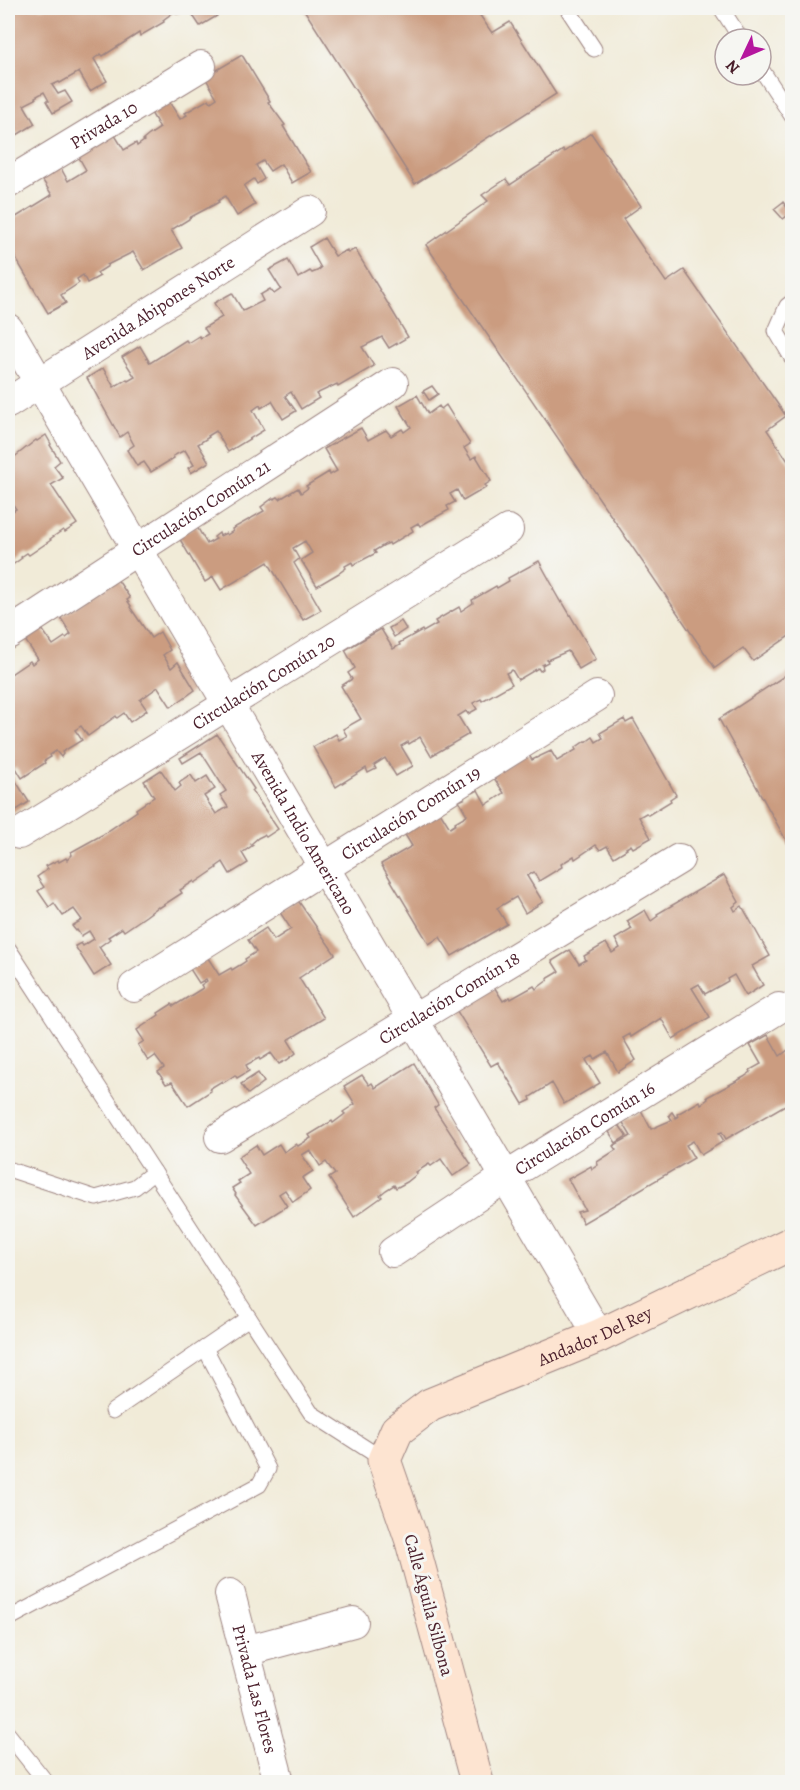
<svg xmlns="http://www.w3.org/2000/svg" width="800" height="1790" font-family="Alegreya,serif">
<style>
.building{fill:#cb9c80}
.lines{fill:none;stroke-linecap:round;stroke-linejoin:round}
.lane-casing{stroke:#9e8582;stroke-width:17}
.street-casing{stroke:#9e8582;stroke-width:32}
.secondary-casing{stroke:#9e8582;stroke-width:35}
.lane{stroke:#fff;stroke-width:15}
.street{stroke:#fff;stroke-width:30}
.secondary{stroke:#fde4d1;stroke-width:33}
.labels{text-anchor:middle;stroke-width:6;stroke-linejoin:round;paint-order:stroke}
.street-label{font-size:18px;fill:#4a1f2b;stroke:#f6f6f2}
</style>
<rect width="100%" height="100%" fill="#f6f6f2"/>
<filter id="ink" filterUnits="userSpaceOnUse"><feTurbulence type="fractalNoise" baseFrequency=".0167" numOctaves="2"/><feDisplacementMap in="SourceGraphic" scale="12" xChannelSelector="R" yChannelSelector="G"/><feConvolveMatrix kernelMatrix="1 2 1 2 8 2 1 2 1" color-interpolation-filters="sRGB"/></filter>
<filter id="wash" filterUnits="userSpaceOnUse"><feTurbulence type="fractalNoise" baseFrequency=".008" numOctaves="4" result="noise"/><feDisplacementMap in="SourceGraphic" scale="24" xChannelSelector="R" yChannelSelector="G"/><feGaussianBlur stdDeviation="1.35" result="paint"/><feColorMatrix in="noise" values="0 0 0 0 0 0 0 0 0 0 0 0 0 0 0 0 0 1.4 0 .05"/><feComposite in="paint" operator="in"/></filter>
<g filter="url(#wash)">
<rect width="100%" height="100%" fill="#f1ebd8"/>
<g id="blocks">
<g class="building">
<polygon points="8,8 187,8 177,14 175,11 163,20 164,22 140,36 139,33 103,56 101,54 95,58 94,59 107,81 90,91 79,72 60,83 59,82 52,85 58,94 65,91 72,102 53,113 46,101 49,101 44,92 35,97 36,99 24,105 35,124 17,135 8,120"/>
<polygon points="188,8 212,8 217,16 200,26"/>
<polygon points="303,8 475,8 492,33 510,22 556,94 415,184"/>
<polygon points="242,55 270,101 268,102 285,125 283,126 311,172 292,183 281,164 270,171 263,161 256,165 264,179 257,184 254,179 244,186 255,205 237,216 225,196 218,201 219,202 189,218 189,219 171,230 182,248 144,270 133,252 107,265 108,266 97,273 100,276 87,283 83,275 77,279 79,283 61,295 66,303 48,313 8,245 8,222 52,195 40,176 59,165 68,181 86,170 77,154 113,132 124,150 136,143 137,146 144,141 143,140 149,135 160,128 150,111 168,100 180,119 187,115 185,113 209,99 211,102 217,98 205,77"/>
<polygon points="591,133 641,206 623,219 666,282 684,270 786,416 767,430 792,467 792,634 753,661 743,648 715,668 426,245 488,201 482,195 506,179 510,185 563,150 564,152"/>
<polygon points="783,202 791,213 783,219 774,209"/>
<polygon points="324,238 335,256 347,250 348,253 355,249 408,337 389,348 382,337 362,347 374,366 338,387 337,384 316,394 319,398 301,409 291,392 285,396 296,411 283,419 272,401 261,408 260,405 253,410 264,430 228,452 216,431 208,436 209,437 198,444 209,462 191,473 188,468 194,465 185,450 173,456 174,458 151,472 144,462 137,466 127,450 134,445 127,432 120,437 87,378 103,368 114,387 127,379 128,381 135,377 122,357 140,346 150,363 186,340 188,343 199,336 201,338 208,334 204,328 222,317 214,303 232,293 243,311 263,301 260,295 270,289 274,294 281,289 269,270 288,260 298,278 310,271 312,273 317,271 321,268 309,247"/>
<polygon points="432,386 438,394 429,400 423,391"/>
<polygon points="417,395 428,414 439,406 441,409 446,405 470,444 464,448 471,459 476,456 491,481 485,485 487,487 463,501 457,490 450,494 455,502 447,506 449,510 427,522 420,526 418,523 411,527 413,531 390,545 389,543 384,545 374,551 376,553 353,565 352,562 345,566 346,568 339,573 317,586 301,560 312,553 305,541 293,548 299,559 294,563 321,610 303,620 268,562 221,590 213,577 205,582 178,536 196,525 207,544 216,539 214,537 219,533 220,536 226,533 227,535 233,531 232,529 264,511 261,507 273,498 274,499 278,497 280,499 298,488 301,493 308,488 306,486 329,472 330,475 337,471 324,449 343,438 361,428 368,440 386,430 391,436 402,429 404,432 411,427 398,406"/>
<polygon points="46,435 51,444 50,445 60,461 54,466 63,478 51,485 77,524 65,532 63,530 50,539 51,540 29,555 27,553 21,557 22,558 8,568 8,514 16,509 8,497 8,462 36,440 37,441"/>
<polygon points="539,561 554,588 553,589 561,603 562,601 596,659 579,669 568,651 547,660 548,662 542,665 543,669 540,671 538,668 518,680 512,670 506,673 512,684 482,701 481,699 473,703 477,709 468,714 466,711 458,716 469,734 431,756 420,737 409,744 408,742 401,746 413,766 396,776 385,758 374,765 376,769 368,773 366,768 336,787 313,747 336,734 339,740 347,736 343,729 361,719 341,686 352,679 348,673 355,668 345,650 381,629 393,649 400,645 399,643 422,630 423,632 437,624 435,621 459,607 461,611 473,603 472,600 496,586 497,588 509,581 508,578"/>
<polygon points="117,579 130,598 127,600 131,606 130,607 151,638 160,632 170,650 163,655 171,668 178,662 195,690 171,707 158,687 140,700 147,710 130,722 124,713 117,718 116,716 88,736 81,726 75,730 82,740 62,752 63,754 61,757 56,751 50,755 51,757 44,761 45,763 22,778 16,768 10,772 29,802 12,813 8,806 8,676 30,661 32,664 38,659 25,640 42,629 53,645 65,637 66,638 71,634 60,617"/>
<polygon points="401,621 406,629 394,637 389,628"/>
<polygon points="792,671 792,851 719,719"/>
<polygon points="624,719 626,723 633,719 676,795 670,799 671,801 648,815 646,813 639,817 651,838 633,848 631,845 626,848 627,849 614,857 607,846 600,850 596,845 575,859 574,856 561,864 562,867 539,881 534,872 527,876 543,902 525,913 516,897 497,908 507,924 452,956 440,937 429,944 381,864 412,846 401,828 437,807 450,828 456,824 455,822 467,815 459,801 464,799 462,798 471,790 473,793 478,790 486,805 504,793 492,775 528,753 532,760 551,751 557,761 576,750 575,748 585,741 586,742 593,737 596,742 603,738 600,733"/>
<polygon points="217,734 254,789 252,791 278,829 266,837 264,835 258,838 251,844 253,845 242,853 248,863 230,874 223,862 216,867 217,868 195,883 194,881 180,890 182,893 159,908 158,907 146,916 124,931 122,928 108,937 110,939 99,947 111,965 94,976 75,946 81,943 83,946 94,939 89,931 81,936 77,930 76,931 72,926 82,920 74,909 63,916 54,903 49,907 38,891 44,887 37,877 48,869 46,866 58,860 59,862 66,858 67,860 72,855 71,852 102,835 137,811 136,809 154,797 144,781 161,770 175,791 181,786 179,783 191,775 196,783 207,776 215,789 204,796 216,814 228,807 220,795 226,791 201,752 183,763 180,758"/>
<polygon points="724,875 739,902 733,907 735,911 742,906 770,956 752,966 763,985 746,996 734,975 727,979 728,981 705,994 699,984 692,988 710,1017 673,1039 661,1018 631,1037 630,1034 623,1038 636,1060 618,1072 607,1052 595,1059 593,1056 586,1060 600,1083 564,1104 552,1083 530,1097 531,1100 523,1104 498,1062 491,1066 455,1008 493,985 503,1001 510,997 511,999 534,986 536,989 548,980 547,979 559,972 552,961 570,950 579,964 586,960 584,956 606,943 612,953 620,948 615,939 632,929 627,921 645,910 651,921 658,916 657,914"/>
<polygon points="297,899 335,954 299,978 324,1018 288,1040 296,1053 287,1060 279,1064 271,1053 260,1060 259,1058 246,1065 249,1071 237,1078 235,1075 223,1083 222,1081 209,1089 211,1091 188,1106 172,1082 166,1084 158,1072 164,1068 155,1056 148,1061 138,1045 144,1041 137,1030 159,1015 158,1013 172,1004 174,1006 203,988 201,985 207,981 206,979 199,983 190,969 208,958 219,975 231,968 232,970 240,965 246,961 245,959 256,952 248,940 266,928 274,940 291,929 279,911"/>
<polygon points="768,1035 780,1056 792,1047 792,1101 726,1139 722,1132 719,1133 724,1141 701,1155 693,1141 686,1145 694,1158 583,1223 577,1212 585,1210 568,1179 591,1166 592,1169 598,1165 597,1162 616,1150 613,1146 631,1136 622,1121 641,1110 651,1129 672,1120 669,1115 672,1112 676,1118 678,1117 677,1114 688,1108 700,1101 701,1104 708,1099 707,1097 744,1077 751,1072 750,1070 761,1064 750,1045"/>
<polygon points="414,1063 438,1105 434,1108 471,1164 453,1176 441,1159 431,1166 429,1164 416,1172 417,1174 407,1182 396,1188 394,1185 386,1190 380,1195 382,1197 354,1217 329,1178 335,1174 326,1162 320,1166 310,1150 302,1155 313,1171 302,1178 310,1190 293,1202 285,1190 279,1194 287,1206 257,1225 235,1195 236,1194 232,1188 240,1183 238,1181 249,1174 238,1157 256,1145 262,1155 279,1144 284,1152 296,1144 298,1146 311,1138 309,1135 332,1121 333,1123 345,1114 343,1112 355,1104 344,1086 362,1075 369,1085 372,1083 375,1088"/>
<polygon points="258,1073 264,1082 248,1094 241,1084"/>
<polygon points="619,1125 627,1136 616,1143 609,1132"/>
</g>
</g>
</g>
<g filter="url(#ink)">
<use href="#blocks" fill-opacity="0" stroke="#9e8582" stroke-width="1.5"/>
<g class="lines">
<defs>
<g id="lane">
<polyline points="567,8 594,49"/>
<polyline points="721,8 741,39"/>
<polyline points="761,69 792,116"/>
<polyline points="792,302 787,306 776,331 792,358"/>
<polyline points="8,948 311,1413 384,1460"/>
<polyline points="8,1169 96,1198 135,1187 154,1172"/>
<polyline points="113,1411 249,1318"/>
<polyline points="8,1619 259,1485 268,1469 205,1348"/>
<polyline points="8,1734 46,1782"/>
</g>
<g id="street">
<path id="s1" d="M8,183l193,-117"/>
<path id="s2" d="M8,329l591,1007"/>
<path id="s3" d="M8,403l302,-192"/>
<path id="s4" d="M8,634l385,-251"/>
<path id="s5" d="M19,834l489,-304"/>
<path id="s6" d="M134,987l463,-291"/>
<path id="s7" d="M220,1137l459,-278"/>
<path id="s8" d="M393,1252l113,-75 273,-169"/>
<path id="s9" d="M230,1594l49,188"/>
<polyline points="245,1651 353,1622"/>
</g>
<g id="secondary">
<path id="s10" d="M477,1782l-66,-244 -27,-78 13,-30 33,-25 169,-69 193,-93"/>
</g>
</defs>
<use href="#lane" class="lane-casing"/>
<use href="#street" class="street-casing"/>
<use href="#secondary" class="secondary-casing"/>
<use href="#lane" class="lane"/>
<use href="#street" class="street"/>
<use href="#secondary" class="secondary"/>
</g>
</g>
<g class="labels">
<g class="street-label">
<text dy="6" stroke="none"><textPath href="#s1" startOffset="112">Privada 10</textPath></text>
<text dy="6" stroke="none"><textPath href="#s3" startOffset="178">Avenida Abipones Norte</textPath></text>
<text dy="6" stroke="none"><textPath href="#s4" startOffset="230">Circulación Común 21</textPath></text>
<text dy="6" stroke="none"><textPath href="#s5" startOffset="288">Circulación Común 20</textPath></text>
<text dy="6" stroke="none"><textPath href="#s6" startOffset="327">Circulación Común 19</textPath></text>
<text dy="6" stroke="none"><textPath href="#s2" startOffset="584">Avenida Indio Americano</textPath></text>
<text dy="6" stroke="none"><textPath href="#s7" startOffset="268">Circulación Común 18</textPath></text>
<text dy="6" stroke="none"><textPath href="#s8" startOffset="228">Circulación Común 16</textPath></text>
<text dy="6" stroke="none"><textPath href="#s10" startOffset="588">Andador Del Rey</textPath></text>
<text transform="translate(429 1605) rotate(75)" y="6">Calle Águila Silbona</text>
<text dy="6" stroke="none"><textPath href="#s9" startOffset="98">Privada Las Flores</textPath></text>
</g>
</g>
<rect width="800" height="1790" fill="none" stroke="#f6f6f2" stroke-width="30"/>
<g transform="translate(743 57) rotate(226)"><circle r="28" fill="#f6f6f2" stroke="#b1a0a2" stroke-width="1.5"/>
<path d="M0-4.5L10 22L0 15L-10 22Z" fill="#b5179e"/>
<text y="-9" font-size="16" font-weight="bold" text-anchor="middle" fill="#4a1f2b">N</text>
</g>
</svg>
